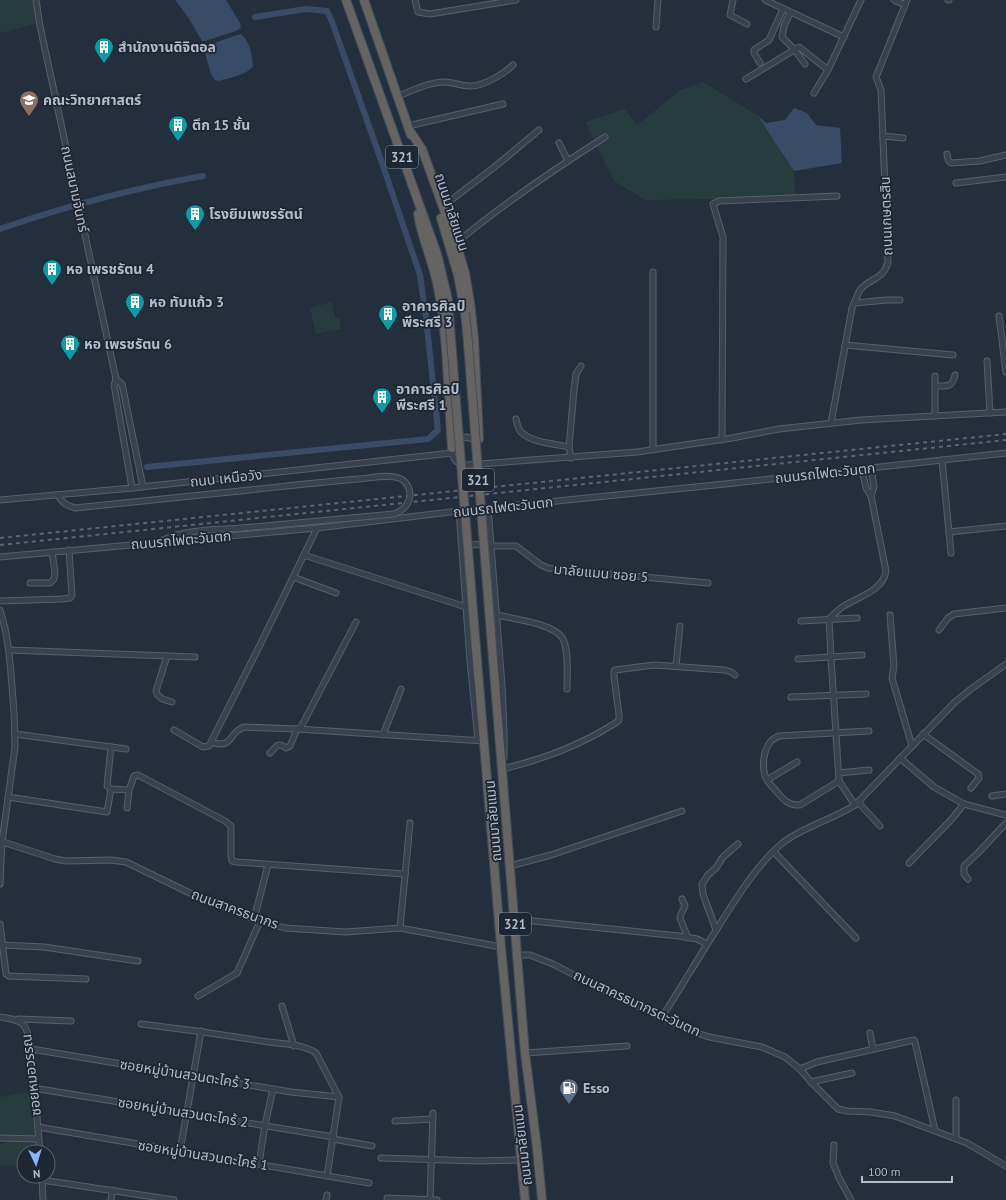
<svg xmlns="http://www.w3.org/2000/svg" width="1006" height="1200" font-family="'PT Sans','Noto Sans Thai',sans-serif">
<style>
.green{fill:#263c3f}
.water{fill:#394c67}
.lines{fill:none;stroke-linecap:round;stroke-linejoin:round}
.canal{stroke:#394c67;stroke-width:6}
.minor-casing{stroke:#565f6c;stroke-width:7}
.trunk-casing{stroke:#434c59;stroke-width:10}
.minor{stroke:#38414e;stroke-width:5}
.trunk{stroke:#656462;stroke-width:8}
.rail{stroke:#5a6575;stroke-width:2;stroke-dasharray:4 4;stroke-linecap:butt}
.minor-bridge-casing{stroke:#565f6c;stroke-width:7;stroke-linecap:butt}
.trunk-bridge-casing{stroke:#434c59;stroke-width:10;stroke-linecap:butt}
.minor-bridge{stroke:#38414e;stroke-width:5}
.trunk-bridge{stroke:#656462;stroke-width:8}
.labels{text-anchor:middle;stroke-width:3.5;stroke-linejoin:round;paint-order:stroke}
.shield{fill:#1d2633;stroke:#878f9c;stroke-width:1}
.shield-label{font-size:13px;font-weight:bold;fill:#b4bcc9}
.poi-label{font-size:14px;font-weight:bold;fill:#b4bcc9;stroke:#1d2633;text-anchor:start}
.street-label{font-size:14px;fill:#b4bcc9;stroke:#1d2633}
</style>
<rect width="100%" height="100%" fill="#242f3e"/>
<g class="green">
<polygon points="0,0 34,0 36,24 0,33"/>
<polygon points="703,82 757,115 794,171 795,195 714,199 645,200 614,181 585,122 625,109 637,125 681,90"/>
<polygon points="332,302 335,318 339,318 341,329 316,334 310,308"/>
<polygon points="33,1091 38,1152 24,1152 24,1165 0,1166 0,1144 34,1138 0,1136 0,1097"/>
</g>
<g class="water">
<polygon points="175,0 226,0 240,23 241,28 236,31 205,41 202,41 188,17"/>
<path d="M241,34c9,7 11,21 12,32 -7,10 -23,11 -34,15l-4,-1 -4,-6 -7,-25 2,-3 31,-11z"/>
<polygon points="794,108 807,113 816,125 840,128 842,163 794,171 757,115 766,123 785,120"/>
</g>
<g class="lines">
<g class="canal">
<path d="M0,229c66,-23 135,-41 203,-53"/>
<polyline points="147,467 428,439 438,430 426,318 420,275 381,160 331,19 327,11 306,9 255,17"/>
</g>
<defs>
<g id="minor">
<polyline points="36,0 40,26 116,379"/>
<polyline points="415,0 418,12 430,14 516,0"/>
<polyline points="733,0 730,15 747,24"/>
<polyline points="765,0 844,37"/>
<polyline points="894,0 905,5"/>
<polyline points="948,0 949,0"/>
<polyline points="790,13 784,26 782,37 794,49 805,64"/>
<polyline points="656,27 658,0"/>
<polyline points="760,63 754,53 754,50 769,40 783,9"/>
<polyline points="746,79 799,47 828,70 861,0"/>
<polyline points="814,93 828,70"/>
<path d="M398,96c14,-5 28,-13 44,-14 9,-1 18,4 27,4 13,1 35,-12 44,-21"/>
<polyline points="408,126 503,104"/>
<polyline points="883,136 903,138"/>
<polyline points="559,143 568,161"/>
<polyline points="947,154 948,160 951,163 980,161 1006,155"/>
<polyline points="956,183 1006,177"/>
<polyline points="442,207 497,165 539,130"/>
<path d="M456,243c47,-39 97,-73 149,-106"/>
<polyline points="653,272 653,450"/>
<polyline points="855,303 886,300 900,300"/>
<polyline points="999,316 1006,372"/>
<polyline points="845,345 953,355"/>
<polyline points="987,361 990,413"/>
<path d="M935,386c12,0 17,2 20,-11"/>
<polyline points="935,416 935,376"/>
<path d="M516,419c1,4 2,11 6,14 12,10 33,11 47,14"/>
<path d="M831,423l21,-115c3,-6 5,-13 8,-18 9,-12 24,-10 28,-28l-7,-172 -5,-13 31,-77"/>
<polyline points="457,439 467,437 476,441"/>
<polyline points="722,440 723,237 713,204 719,201 837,196"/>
<path d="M453,445c-3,11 2,19 13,20l171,-13 95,-14 47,-9 82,-9 145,-8"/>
<polyline points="571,458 569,447 574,390 576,374 581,366"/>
<polyline points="942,460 951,553"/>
<polyline points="132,488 114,385 116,379 122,384 143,487"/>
<path d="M58,495c4,8 8,10 17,13l165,-17"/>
<polyline points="871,496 874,487 871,468"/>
<polyline points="0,500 132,488 452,453"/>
<polyline points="488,508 502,685 504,731 504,757"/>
<polyline points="459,511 470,661 478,740"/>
<polyline points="949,532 1006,526"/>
<path d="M163,540c22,-11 55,-10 79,-12"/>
<polyline points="466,542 471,545 486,544"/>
<polyline points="492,546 516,546 541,565 548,568 708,583"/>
<polyline points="304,555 466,607"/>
<polyline points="0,557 317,528 459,511 725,484 1006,453"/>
<polyline points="293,577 336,593"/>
<polyline points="30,583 50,583 54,579 55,573 52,552"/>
<polyline points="0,601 62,599 70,598 72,595 69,550"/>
<path d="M0,610c8,24 10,50 12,76 2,20 3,41 3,61l-13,95 -2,42"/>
<path d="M497,615c16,4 57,8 66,24 6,13 4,36 4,50"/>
<polyline points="890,615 894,666 892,678 912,746"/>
<polyline points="801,621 857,618"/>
<polyline points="939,630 948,618 954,614 1006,608"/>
<polyline points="9,650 195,657"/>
<path d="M167,656l-11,35c2,8 9,9 16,11"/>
<polyline points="798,659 862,655"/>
<polyline points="676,666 680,626"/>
<polyline points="791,697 866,694"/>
<polyline points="300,729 356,622"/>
<polyline points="174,730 203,747 209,746 258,649 317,528"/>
<polyline points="15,734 126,749"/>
<polyline points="923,734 978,774 979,778 971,788"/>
<polyline points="383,735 401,689"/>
<path d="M214,743c19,5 15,-11 30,-16l53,2 187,12"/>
<path d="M270,753c7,-7 7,-11 16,-5l4,-2 7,-17"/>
<polyline points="900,758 934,787 964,804 1006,815"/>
<path d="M502,769c39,-9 81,-25 115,-47l2,-2v-5l-5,-39v-5l1,-1 39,-5 71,5 6,2 4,3"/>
<polyline points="839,773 869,770"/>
<polyline points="767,780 797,762"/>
<path d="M839,781l-39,24c-11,1 -16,-5 -23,-13 -3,-4 -8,-8 -10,-12 -6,-11 -4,-30 4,-39 2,-2 6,-4 8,-5l90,-5"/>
<polyline points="111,789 129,790 134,776 138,775 225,821 231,826 231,856 232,861 237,862 405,874"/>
<polyline points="992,796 1006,794"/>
<polyline points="8,797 107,812 111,789 107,786 111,747"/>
<polyline points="858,802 880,826"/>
<path d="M855,805l-16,-24 -8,-124 -2,-38c4,-4 8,-8 12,-11 15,-11 42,-16 45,-37l-15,-75 -5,-8 -4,-19"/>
<polyline points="127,808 129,790"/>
<polyline points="0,841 55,859 66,861 111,860 126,862 200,898 254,919 285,928 346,932 400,928 501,947"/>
<polyline points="774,852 856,938"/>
<polyline points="909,863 950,821 964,804"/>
<polyline points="510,866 551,855 682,811"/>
<polyline points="968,879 964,874 964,866 979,852 1006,823"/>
<polyline points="682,899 685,906 681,914 680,918 688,938"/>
<polyline points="254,919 268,865"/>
<polyline points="514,919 679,936 697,939 707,944"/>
<polyline points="0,924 6,974 9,976 86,979"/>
<polyline points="400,928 410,823"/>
<polyline points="716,930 703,894 702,884 708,875 716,868 723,857 738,844"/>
<polyline points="2,945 44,947 138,961"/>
<polyline points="517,955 530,955 553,964 597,987 691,1031 709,1037 762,1047 785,1057 800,1069 811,1082 838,1109 847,1111 871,1112 895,1116 967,1143 1006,1166"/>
<polyline points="198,996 237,973 260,921"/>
<polyline points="282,1006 294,1046"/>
<path d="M0,1017c26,4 26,6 31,32l9,103"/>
<path d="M662,1017c18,-28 35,-57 53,-85 18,-29 43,-70 70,-91 21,-15 48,-22 70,-36l100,-103 16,-13 35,-25"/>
<polyline points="18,1019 71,1021"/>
<path d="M141,1024c43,5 85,11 127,18 15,2 35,2 48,11l23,44 -12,79"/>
<polyline points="870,1033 873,1049"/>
<polyline points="31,1049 291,1092 339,1097"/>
<polyline points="525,1053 627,1046"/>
<polyline points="800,1069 817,1062 914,1040 915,1042 935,1130"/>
<polyline points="811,1082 852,1073"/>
<polyline points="33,1088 334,1137"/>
<polyline points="956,1100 956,1139"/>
<polyline points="395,1121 433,1119"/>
<polyline points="38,1127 369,1183"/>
<polyline points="0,1138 39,1139"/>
<polyline points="333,1139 372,1146"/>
<polyline points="834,1145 833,1163 839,1178 851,1200"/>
<polyline points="180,1151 201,1031"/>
<polyline points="381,1158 478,1161 521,1160"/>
<polyline points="259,1164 265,1125 273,1089"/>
<polyline points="42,1176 43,1200"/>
<polyline points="42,1180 174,1200"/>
<polyline points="387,1198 437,1200"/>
<polyline points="111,1200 112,1190"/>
<polyline points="326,1200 327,1195"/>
<polyline points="430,1200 433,1113"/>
</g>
<g id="trunk">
<polyline points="346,0 437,254 448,300 449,315"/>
<polyline points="364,0 411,135"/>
<polyline points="410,131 422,149 456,243 465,273 470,302 474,338 479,439"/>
<path d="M418,214c4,25 15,48 20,73 10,53 10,107 14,161"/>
<polyline points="441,218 458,275 465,313"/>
<polyline points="492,647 525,1053 537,1148 542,1200"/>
<polyline points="476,648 501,947 525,1200"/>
</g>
</defs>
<use href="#minor" class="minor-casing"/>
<use href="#trunk" class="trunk-casing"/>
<use href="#minor" class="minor"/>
<use href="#trunk" class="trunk"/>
<g class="rail">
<polyline points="0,538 1006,434"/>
<polyline points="0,545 1006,440"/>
</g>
<defs>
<path id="minor-bridge" d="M240,491c40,-4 79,-9 119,-12 12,-1 28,-5 40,-1 8,3 13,13 10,22 -2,7 -8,11 -15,14l-152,14"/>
<g id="trunk-bridge">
<polyline points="465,313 467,331 492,647"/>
<polyline points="449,315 476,648"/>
</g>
</defs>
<use href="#minor-bridge" class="minor-bridge-casing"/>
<use href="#trunk-bridge" class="trunk-bridge-casing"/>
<use href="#minor-bridge" class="minor-bridge"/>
<use href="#trunk-bridge" class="trunk-bridge"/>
</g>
<defs>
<symbol id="building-pin" viewBox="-11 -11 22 30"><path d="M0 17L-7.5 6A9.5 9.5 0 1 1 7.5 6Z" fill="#0f9aa8" stroke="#1d2633"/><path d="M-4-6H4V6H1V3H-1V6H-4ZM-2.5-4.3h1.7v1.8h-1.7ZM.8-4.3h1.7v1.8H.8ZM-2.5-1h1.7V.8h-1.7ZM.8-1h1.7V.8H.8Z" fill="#fff"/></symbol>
<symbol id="university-pin" viewBox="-11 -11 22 30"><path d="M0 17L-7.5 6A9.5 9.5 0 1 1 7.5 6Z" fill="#8d6e63" stroke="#1d2633"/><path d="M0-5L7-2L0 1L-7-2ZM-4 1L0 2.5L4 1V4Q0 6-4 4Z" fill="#fff"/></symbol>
<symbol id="fuel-pin" viewBox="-11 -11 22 30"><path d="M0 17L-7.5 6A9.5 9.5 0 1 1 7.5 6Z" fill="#5c6f8a" stroke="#1d2633"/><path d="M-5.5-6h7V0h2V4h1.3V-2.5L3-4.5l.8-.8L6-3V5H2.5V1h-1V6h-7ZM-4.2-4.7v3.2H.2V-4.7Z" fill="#fff"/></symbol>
</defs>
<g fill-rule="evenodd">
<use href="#building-pin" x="93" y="36" width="22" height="30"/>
<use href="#university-pin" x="18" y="89" width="22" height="30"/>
<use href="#building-pin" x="167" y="114" width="22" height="30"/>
<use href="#building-pin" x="184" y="203" width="22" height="30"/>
<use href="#building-pin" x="41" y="258" width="22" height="30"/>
<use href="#building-pin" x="124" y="291" width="22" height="30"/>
<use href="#building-pin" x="377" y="303" width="22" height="30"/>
<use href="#building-pin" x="59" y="333" width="22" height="30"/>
<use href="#building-pin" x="371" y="386" width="22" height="30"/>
<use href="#fuel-pin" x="558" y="1077" width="22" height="30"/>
</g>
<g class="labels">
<g class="shield">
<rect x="386" y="146" width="32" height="22" rx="3"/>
<rect x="462" y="469" width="32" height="22" rx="3"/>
<rect x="499" y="913" width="32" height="22" rx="3"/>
</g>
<g class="shield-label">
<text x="402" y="162">321</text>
<text x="478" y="485">321</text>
<text x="515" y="929">321</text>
</g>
<g class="poi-label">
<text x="118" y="52">สำนักงานดิจิตอล</text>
<text x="43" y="105">คณะวิทยาศาสตร์</text>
<text x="192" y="130">ตึก 15 ชั้น</text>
<text x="209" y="219">โรงยิมเพชรรัตน์</text>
<text x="66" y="274">หอ เพรชรัตน 4</text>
<text x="149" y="307">หอ ทับแก้ว 3</text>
<text x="402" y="311">อาคารศิลป์<tspan x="402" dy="16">พีระศรี 3</tspan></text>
<text x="84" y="349">หอ เพรชรัตน 6</text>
<text x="396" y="394">อาคารศิลป์<tspan x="396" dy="16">พีระศรี 1</tspan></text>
<text x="583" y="1093">Esso</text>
</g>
<g class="street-label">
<text transform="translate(75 189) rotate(78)" y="5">ถนนสนามจันทร์</text>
<text transform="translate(452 212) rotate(72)" y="5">ถนนมาลัยแมน</text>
<text transform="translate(886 216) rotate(-92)" y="5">ถนนเกษตรสิน</text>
<text transform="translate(825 473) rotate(-6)" y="5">ถนนรถไฟตะวันตก</text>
<text transform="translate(226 478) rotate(-6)" y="5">ถนน เหนือวัง</text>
<text transform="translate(503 507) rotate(-6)" y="5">ถนนรถไฟตะวันตก</text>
<text transform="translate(181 540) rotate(-5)" y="5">ถนนรถไฟตะวันตก</text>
<text transform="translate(601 573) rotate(5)" y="5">มาลัยแมน ซอย 5</text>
<text transform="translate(493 821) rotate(-95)" y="5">ถนนมาลัยแมน</text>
<text transform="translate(235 909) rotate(20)" y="5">ถนนสาครธนากร</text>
<text transform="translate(637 1003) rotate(25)" y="5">ถนนสาครธนากรตะวันตก</text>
<text transform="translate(185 1074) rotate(9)" y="5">ซอยหมู่บ้านสวนตะไคร้ 3</text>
<text transform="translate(31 1075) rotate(-97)" y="5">ซอยหมอวรรณ</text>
<text transform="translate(183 1112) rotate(9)" y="5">ซอยหมู่บ้านสวนตะไคร้ 2</text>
<text transform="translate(522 1145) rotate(-97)" y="5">ถนนมาลัยแมน</text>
<text transform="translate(203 1155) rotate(9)" y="5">ซอยหมู่บ้านสวนตะไคร้ 1</text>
</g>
</g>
<g transform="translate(36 1164) rotate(176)"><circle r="19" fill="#1d2633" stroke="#59626f"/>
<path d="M0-3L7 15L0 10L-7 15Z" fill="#8ab4f8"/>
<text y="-6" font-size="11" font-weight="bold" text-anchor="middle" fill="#b4bcc9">N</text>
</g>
<path d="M862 1176v6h90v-6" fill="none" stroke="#b4bcc9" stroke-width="2"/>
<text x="868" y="1176" font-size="12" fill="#b4bcc9" stroke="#1d2633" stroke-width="3" paint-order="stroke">100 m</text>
</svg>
